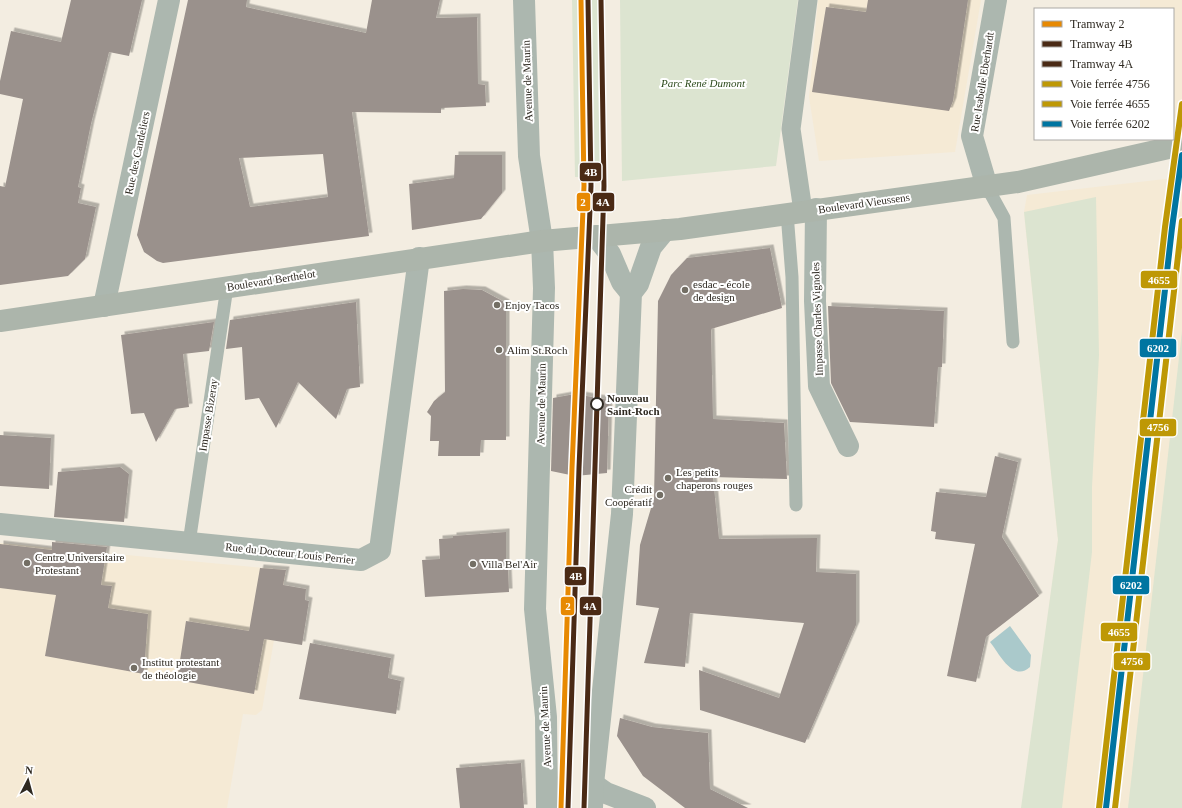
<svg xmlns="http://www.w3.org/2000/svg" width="1182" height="808" font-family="'Times New Roman',serif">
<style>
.built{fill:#f5ead5}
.green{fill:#dce4d0}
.water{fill:#aac9cb}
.building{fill:#9a918c;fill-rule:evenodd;filter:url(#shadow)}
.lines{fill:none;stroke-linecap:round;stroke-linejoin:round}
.service{stroke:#acb7af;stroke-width:13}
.pedestrian{stroke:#acb7af;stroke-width:19}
.minor{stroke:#acb7af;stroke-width:22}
.tertiary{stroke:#acb7af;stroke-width:22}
.secondary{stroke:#acb5ab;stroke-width:22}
.rail-1-casing{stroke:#fff;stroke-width:9}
.rail-2-casing{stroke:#fff;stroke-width:9}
.rail-3-casing{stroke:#fff;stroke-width:9}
.rail-1{stroke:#be9805;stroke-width:6}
.rail-2{stroke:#be9805;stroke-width:6}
.rail-3{stroke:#0075a1;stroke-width:6}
.tram-1-casing{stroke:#fff;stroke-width:8}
.tram-2-casing{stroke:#fff;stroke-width:8}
.tram-3-casing{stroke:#fff;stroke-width:8}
.tram-1{stroke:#e78902;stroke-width:5}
.tram-2{stroke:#4a2a15;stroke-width:5}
.tram-3{stroke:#4a2a15;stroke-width:5}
.poi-dot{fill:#736e64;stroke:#fff;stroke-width:1.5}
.stop-dot{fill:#fff;stroke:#2e2921;stroke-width:2}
.labels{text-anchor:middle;stroke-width:4;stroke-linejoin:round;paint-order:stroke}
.street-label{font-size:11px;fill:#2e2921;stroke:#fff}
.park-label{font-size:11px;font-style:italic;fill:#2d4b1d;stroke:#fff}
.poi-label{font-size:11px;fill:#2e2921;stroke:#fff;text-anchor:start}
.stop-label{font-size:11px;font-weight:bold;fill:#2e2921;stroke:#fff;text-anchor:start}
.line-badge{stroke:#fff;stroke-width:1.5}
.badge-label{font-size:11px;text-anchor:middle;font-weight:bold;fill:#fff}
</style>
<defs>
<filter id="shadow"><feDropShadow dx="3.5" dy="-3.5" stdDeviation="0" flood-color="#0004"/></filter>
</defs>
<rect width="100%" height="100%" fill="#f3ede1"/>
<g class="built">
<polygon points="818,0 981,0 955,152 819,161 809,97"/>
<polygon points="1140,0 1182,0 1182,116 1173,119 1173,9 1140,9"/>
<polygon points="1182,177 1182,808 1022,808 1058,540 1024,212 1027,195"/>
<polygon points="0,543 286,570 262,710 256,715 243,714 227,808 0,808"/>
</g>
<g class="green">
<polygon points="572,0 602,0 606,178 575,177"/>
<polygon points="620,0 798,0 776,166 622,181"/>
<polygon points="1096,197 1099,355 1092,487 1092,552 1062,808 1021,808 1058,540 1024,212"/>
<polygon points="1182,331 1182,808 1128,808"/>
</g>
<path class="water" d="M1010,626l21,29 -1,12c-17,16 -31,-14 -40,-25z"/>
<g class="building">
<polygon points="71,0 142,0 129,56 109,52 91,124 78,187 81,188 78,203 96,207 85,259 68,276 0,285 0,186 5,187 23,99 0,94 0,81 11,31 61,42"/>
<path d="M188,0h59l-1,7 120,26 6,-33h68l-4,18 41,-1 1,67 7,1 1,21 -45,2v5l-89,-1 17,124 -206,27 -6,-2 -13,-9 -7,-17zM323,154l5,43 -78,10 -11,-49z"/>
<polygon points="868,0 968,0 953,101 949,111 812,92 826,7 866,12"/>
<polygon points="455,155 502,155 502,193 481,219 412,230 409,184 454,178"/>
<polygon points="770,248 782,308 711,329 713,419 784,423 787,479 713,477 719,539 817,538 816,572 856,574 856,625 805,743 700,710 699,670 779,698 804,623 690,613 685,667 644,663 659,608 636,605 640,545 654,498 658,301 671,275 687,258"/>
<polygon points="463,289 482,290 506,303 506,440 481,440 480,456 438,456 439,441 430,441 431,416 427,412 434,401 445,392 444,291"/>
<polygon points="356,302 360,387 347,389 336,419 298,382 276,428 259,398 245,400 242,347 226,349 230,320"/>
<polygon points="828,306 944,311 942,367 938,367 934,427 850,422 831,383"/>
<polygon points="214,322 209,351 183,354 189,407 175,409 156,442 144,413 131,414 121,335"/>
<polygon points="575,394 609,400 607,473 575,476 551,471 553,398"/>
<polygon points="0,435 51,438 49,489 0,486"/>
<polygon points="995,456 1018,462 1002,537 1039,596 986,637 976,682 947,676 975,544 935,539 936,532 931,531 936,492 986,497"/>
<polygon points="120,467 129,474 124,522 54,517 58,472"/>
<polygon points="506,532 506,569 508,569 509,592 425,597 422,560 440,559 439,539 453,538 453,536"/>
<polygon points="52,542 107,547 101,585 112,586 108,608 148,614 144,674 45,656 56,595 0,588 0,544 52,550"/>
<polygon points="260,568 286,570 283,585 306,589 305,600 309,601 302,645 264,639 254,694 177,680 186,621 249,631"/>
<polygon points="310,643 391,658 388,678 401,681 396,714 299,699"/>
<polygon points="620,718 652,727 708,733 710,789 748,808 685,808 643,776 617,736"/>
<polygon points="521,763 524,808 460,808 456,768"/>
</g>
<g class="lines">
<g class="service">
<polyline points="987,187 1004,218 1013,342"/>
<polyline points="787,213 792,277 796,505"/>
<polyline points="189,543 227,287"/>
</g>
<polyline class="pedestrian" points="803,211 791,129 808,0"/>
<g class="minor">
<polyline points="524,0 529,156 542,241"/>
<polyline points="987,187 972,136 996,0"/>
<polyline points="816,209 815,301 819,386 848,446"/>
<polyline points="104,306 169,0"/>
<polyline points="0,524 361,560 380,550 419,258"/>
<polyline points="593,784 606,793 645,808"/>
</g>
<g class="tertiary">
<polyline points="596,236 610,254 622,282 631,293"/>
<polyline points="542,241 544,288 535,609 546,717 547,808"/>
<polyline points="592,808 593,784 622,514 631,293 638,284 651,247 665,230"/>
</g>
<polyline class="secondary" points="0,321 542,241 680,229 1018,182 1182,145"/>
<defs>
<polyline id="rail-1" points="1115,808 1182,221"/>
<polyline id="rail-2" points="1099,808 1165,227 1182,104"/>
<polyline id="rail-3" points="1106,808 1172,228 1182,155"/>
</defs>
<use href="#rail-1" class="rail-1-casing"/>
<use href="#rail-2" class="rail-2-casing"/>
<use href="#rail-3" class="rail-3-casing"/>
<use href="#rail-1" class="rail-1"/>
<use href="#rail-2" class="rail-2"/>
<use href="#rail-3" class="rail-3"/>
<defs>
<polyline id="tram-1" points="561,808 572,468 584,186 581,0"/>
<polyline id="tram-2" points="568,808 579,468 591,186 588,0"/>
<polyline id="tram-3" points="584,808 604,186 601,0"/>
</defs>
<use href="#tram-1" class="tram-1-casing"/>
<use href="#tram-2" class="tram-2-casing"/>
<use href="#tram-3" class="tram-3-casing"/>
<use href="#tram-1" class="tram-1"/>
<use href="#tram-2" class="tram-2"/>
<use href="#tram-3" class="tram-3"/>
</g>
<g class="poi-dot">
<circle cx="685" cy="290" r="4"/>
<circle cx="497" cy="305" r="4"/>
<circle cx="499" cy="350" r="4"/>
<circle cx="668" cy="478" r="4"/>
<circle cx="660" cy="495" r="4"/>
<circle cx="27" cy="563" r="4"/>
<circle cx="473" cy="564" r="4"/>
<circle cx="134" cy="668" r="4"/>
</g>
<circle class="stop-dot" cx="597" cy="404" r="6"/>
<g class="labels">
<g class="street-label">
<text transform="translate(527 81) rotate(-92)" y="4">Avenue de Maurin</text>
<text transform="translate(982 82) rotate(-81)" y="4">Rue Isabelle Eberhardt</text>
<text transform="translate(137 153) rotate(-78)" y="4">Rue des Candeliers</text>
<text transform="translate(864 203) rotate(-8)" y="4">Boulevard Vieussens</text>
<text transform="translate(271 280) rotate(-9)" y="4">Boulevard Berthelot</text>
<text transform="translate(817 319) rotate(-92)" y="4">Impasse Charles Vignoles</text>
<text transform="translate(541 404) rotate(-89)" y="4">Avenue de Maurin</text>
<text transform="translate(208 415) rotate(-81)" y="4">Impasse Bizeray</text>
<text transform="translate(290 553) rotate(6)" y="4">Rue du Docteur Louis Perrier</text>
<text transform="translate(545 727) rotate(-93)" y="4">Avenue de Maurin</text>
</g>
<g class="park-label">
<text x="703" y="87">Parc René Dumont</text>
</g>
<g class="poi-label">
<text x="693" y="288">esdac - école<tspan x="693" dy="13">de design</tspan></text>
<text x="505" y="309">Enjoy Tacos</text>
<text x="507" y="354">Alim St.Roch</text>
<text x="676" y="476">Les petits<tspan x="676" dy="13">chaperons rouges</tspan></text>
<text x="652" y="493" text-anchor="end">Crédit<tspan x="652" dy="13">Coopératif</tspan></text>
<text x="35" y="561">Centre Universitaire<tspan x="35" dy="13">Protestant</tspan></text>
<text x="481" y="568">Villa Bel'Air</text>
<text x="142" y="666">Institut protestant<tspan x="142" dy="13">de théologie</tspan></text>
</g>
<g class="stop-label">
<text x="607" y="402">Nouveau<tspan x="607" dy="13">Saint-Roch</tspan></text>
</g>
</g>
<g class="line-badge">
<rect x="579" y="162" width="23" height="20" rx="4" fill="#4a2a15"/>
<rect x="592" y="192" width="23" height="20" rx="4" fill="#4a2a15"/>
<rect x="576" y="192" width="15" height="20" rx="4" fill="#e78902"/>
<rect x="1140" y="270" width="38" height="19" rx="4" fill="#be9805"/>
<rect x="1139" y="338" width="38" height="20" rx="4" fill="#0075a1"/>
<rect x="1139" y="418" width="38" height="19" rx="4" fill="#be9805"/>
<rect x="564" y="566" width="23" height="20" rx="4" fill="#4a2a15"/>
<rect x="1112" y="575" width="38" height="20" rx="4" fill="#0075a1"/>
<rect x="560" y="596" width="15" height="20" rx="4" fill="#e78902"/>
<rect x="579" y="596" width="23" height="20" rx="4" fill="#4a2a15"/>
<rect x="1100" y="622" width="38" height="20" rx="4" fill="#be9805"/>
<rect x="1113" y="652" width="38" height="19" rx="4" fill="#be9805"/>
</g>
<g class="badge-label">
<text x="591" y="176">4B</text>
<text x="603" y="206">4A</text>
<text x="583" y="206">2</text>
<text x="1159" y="284">4655</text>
<text x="1158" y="352">6202</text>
<text x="1158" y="431">4756</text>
<text x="576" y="580">4B</text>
<text x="1131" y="589">6202</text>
<text x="568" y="610">2</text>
<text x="590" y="610">4A</text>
<text x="1119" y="636">4655</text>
<text x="1132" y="665">4756</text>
</g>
<rect x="1034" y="8" width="140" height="132" fill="#ffffff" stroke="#aba9a6"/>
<rect x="1042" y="21" width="20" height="6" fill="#e78902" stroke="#aba9a6"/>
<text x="1070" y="28" font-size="12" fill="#2e2921">Tramway 2</text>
<rect x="1042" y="41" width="20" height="6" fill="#4a2a15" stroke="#aba9a6"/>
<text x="1070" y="48" font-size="12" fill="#2e2921">Tramway 4B</text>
<rect x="1042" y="61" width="20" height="6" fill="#4a2a15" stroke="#aba9a6"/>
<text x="1070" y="68" font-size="12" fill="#2e2921">Tramway 4A</text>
<rect x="1042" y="81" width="20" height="6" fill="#be9805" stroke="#aba9a6"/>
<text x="1070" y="88" font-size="12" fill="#2e2921">Voie ferrée 4756</text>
<rect x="1042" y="101" width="20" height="6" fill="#be9805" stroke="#aba9a6"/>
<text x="1070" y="108" font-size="12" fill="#2e2921">Voie ferrée 4655</text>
<rect x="1042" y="121" width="20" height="6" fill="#0075a1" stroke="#aba9a6"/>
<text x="1070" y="128" font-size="12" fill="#2e2921">Voie ferrée 6202</text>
<g transform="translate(28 780) rotate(6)" stroke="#ffffff" stroke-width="3" paint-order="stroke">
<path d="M0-3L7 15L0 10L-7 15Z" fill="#2e2921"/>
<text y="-6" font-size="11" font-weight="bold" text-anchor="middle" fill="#2e2921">N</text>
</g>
</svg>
